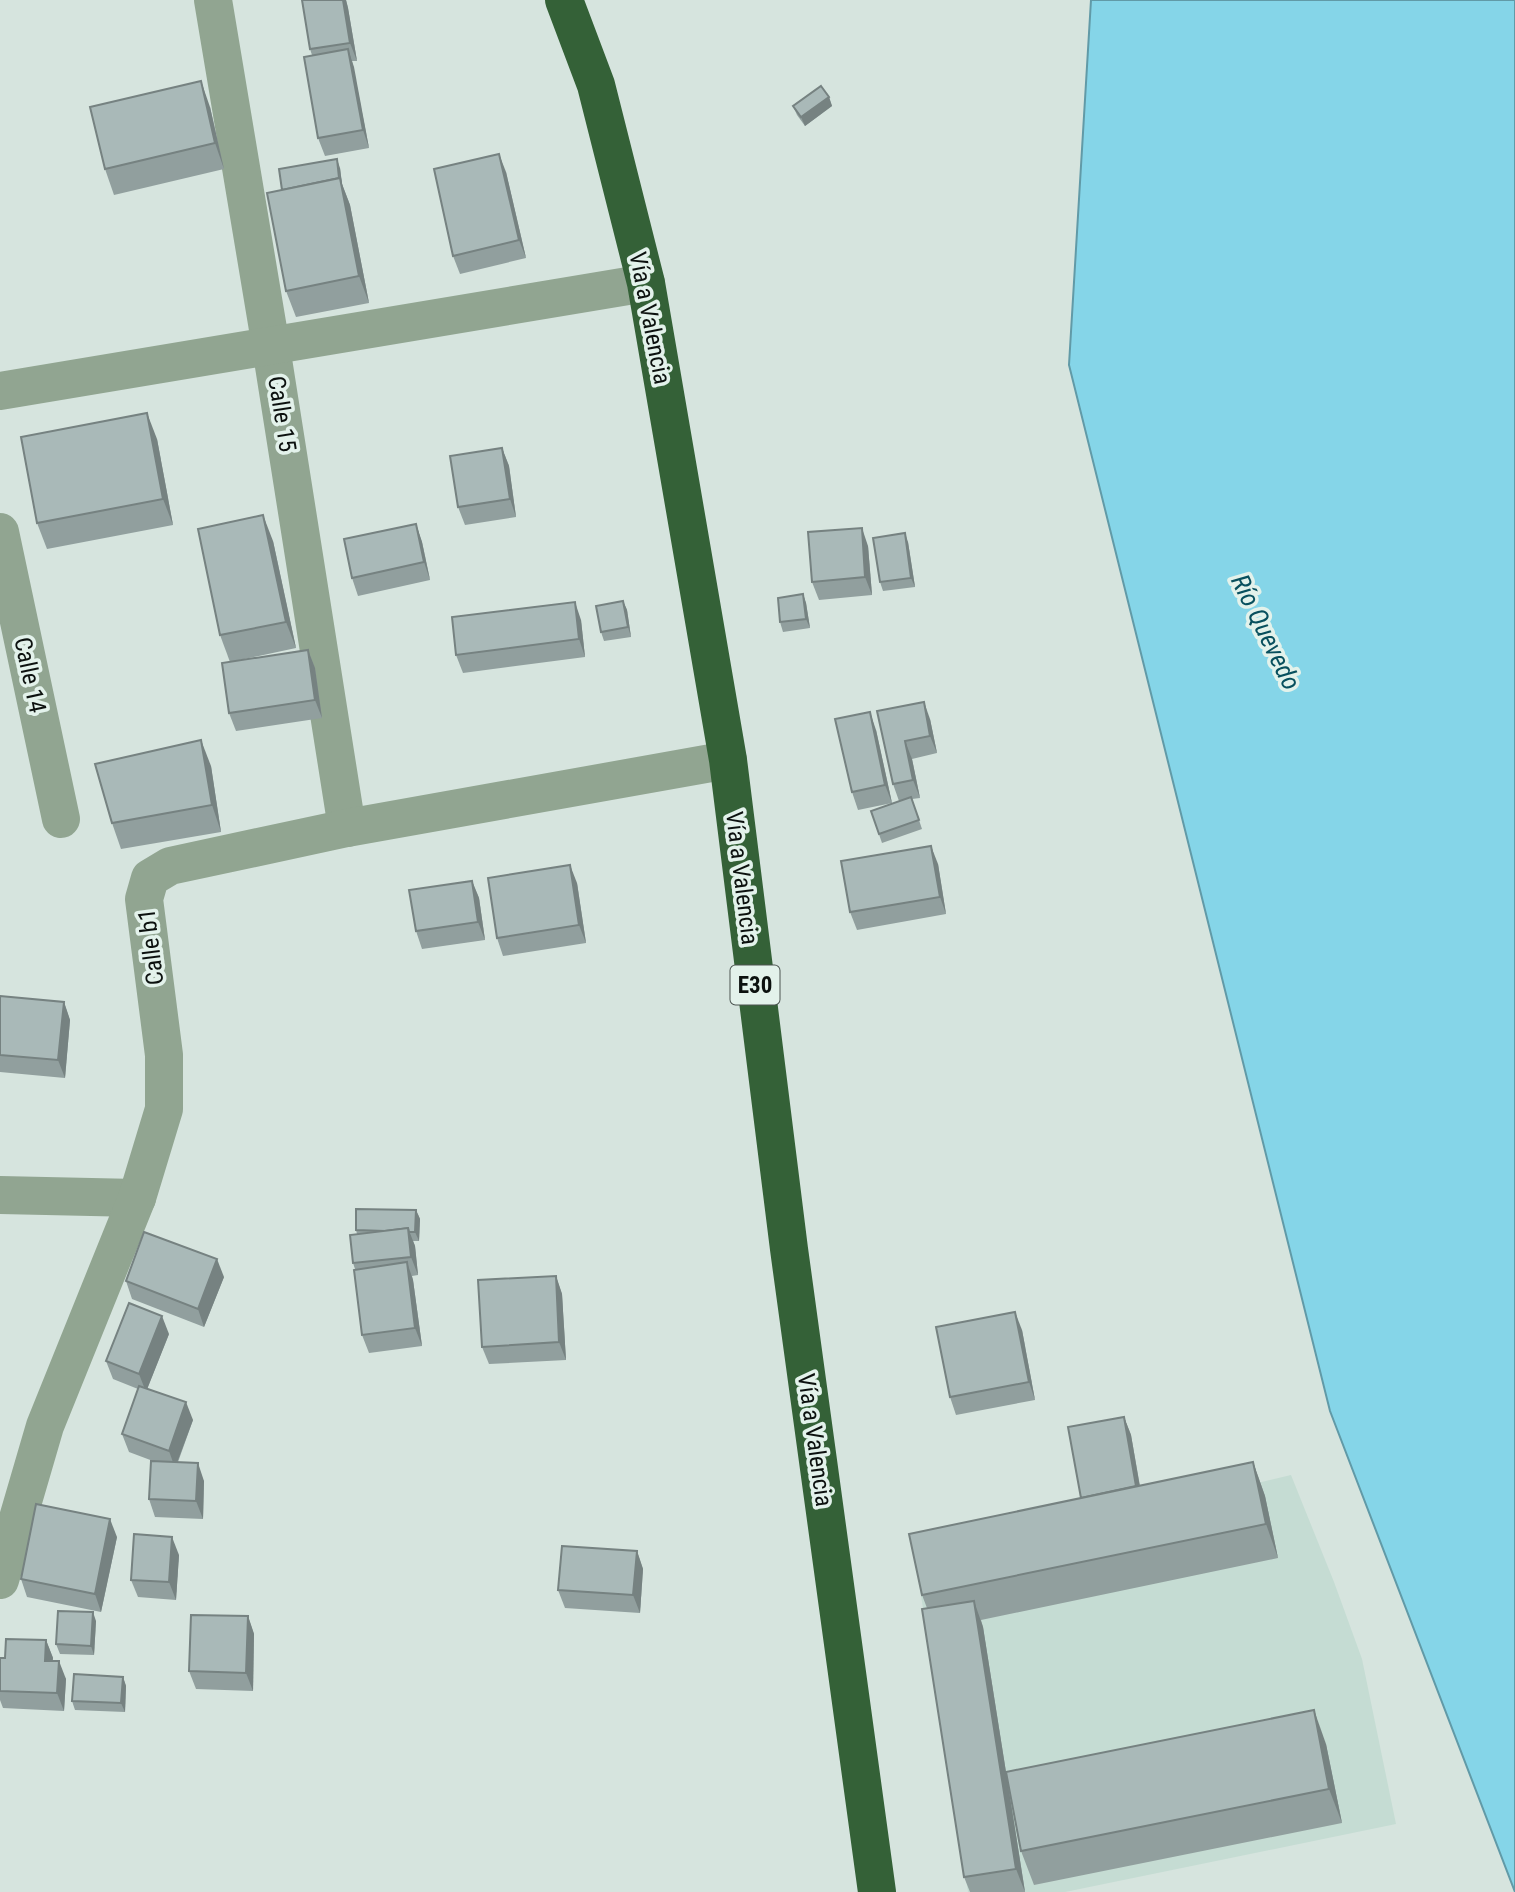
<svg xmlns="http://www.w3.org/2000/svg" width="1515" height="1892" font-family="'Roboto Condensed',sans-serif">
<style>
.built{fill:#c5dcd3}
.water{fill:#85d5e8;stroke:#619aa7;stroke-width:2}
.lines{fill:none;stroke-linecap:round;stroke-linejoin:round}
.minor{stroke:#91a591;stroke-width:38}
.highway{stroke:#346137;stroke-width:38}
.wall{fill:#919f9e}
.shaded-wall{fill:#768281}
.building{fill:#a9b9b8;stroke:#768281;stroke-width:2}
.labels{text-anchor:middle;stroke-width:7;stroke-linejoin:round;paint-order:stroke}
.shield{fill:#e3f2eb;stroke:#4c5451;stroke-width:2}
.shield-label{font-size:23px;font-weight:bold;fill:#0c110f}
.street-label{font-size:24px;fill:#0c110f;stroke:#e3f2eb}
.water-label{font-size:26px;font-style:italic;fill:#08505e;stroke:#e3f2eb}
</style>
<rect width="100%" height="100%" fill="#d6e4de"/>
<polygon class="built" points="1291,1475 1334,1582 1362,1659 1396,1824 1065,1892 968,1892 916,1564"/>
<polygon class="water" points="1091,0 1515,0 1515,1892 1330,1411 1069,365"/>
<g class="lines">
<g class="minor">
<polyline points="213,0 271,347 347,828"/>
<polyline points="0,391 646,283"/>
<polyline points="0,532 61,819"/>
<polyline points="0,1195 137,1198"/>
<polyline points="0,1580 45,1426 137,1198 164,1109 164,1055 144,899 150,878 170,866 347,828 728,760"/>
</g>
<polyline class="highway" points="564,0 596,85 646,283 728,760 789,1249 877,1892"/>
</g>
<g class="wall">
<polygon points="302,0 346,0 348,8 357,61 352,61 369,148 325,156 318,138 312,55 310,49"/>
<polygon points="829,97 832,106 805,126 797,115 793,106"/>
<polygon points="210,107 224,169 114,195 105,169"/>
<polygon points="340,168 342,184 350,205 369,303 296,317 286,291 282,190"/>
<polygon points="506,172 526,258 460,274 453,256"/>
<polygon points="157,439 173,525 47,549 37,523"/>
<polygon points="502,448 509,466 516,517 465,525 458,507"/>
<polygon points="416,524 422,542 430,580 358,596 352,578"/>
<polygon points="273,541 296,648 230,662 220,635"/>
<polygon points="908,542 915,587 883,591 880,582"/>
<polygon points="868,546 872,595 819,600 812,582"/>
<polygon points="803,594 806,603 810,628 783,632 780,622"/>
<polygon points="623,601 627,610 631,637 604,641 601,632"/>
<polygon points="581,620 585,657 463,673 456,655"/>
<polygon points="308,650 315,668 322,718 236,731 229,713"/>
<polygon points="877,711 930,719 937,753 912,759 920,798 912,799 922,829 882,843 871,811 899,801 893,784"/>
<polygon points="876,730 892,803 858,810 852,792"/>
<polygon points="211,766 221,832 121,849 112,823"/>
<polygon points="938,864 946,914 857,930 850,912"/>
<polygon points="472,881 479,898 485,940 422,949 416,931"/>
<polygon points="577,883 586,943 503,956 497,938"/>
<polygon points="0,996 64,1002 70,1020 65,1078 0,1072"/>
<polygon points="416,1210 420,1219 419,1241 413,1241 415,1246 418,1275 412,1276 413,1280 422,1346 369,1353 362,1335 355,1269 353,1263 357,1234 356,1230"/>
<polygon points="556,1276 562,1294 566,1360 489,1364 482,1347"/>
<polygon points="224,1277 204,1327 132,1299 126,1281"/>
<polygon points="1022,1330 1035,1400 956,1415 950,1397"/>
<polygon points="169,1334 147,1389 193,1420 178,1462 204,1481 203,1519 155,1517 149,1499 153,1461 129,1452 122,1434 138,1389 113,1379 106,1361"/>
<polygon points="1124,1417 1131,1435 1140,1486 1253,1462 1265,1496 1278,1558 981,1620 983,1627 1006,1772 1326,1744 1342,1823 1034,1885 1021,1851 1008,1783 1025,1892 970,1892 964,1877 927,1608 922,1595 1081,1498"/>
<polygon points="117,1537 101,1612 27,1597 21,1579"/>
<polygon points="637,1551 643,1569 640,1613 565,1608 558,1590"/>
<polygon points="179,1555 176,1600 138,1597 131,1580"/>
<polygon points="248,1616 254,1634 253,1691 196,1689 189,1671"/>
<polygon points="96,1621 94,1655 60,1654 56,1644"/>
<polygon points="46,1640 53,1658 52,1661 66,1679 64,1711 3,1708 0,1700 0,1658 5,1658"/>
<polygon points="123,1677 126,1686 125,1712 75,1710 72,1701"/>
</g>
<g class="shaded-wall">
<polygon points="343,0 346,0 348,8 357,61 350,43"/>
<polygon points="348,49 354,67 369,148 363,130"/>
<polygon points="201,81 210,107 224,169 215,143"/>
<polygon points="829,97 832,106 805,126 801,117"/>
<polygon points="499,154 506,172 526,258 519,240"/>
<polygon points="337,159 340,168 342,184 350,205 369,303 359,276 341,186"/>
<polygon points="147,413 157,439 173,525 163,499"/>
<polygon points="502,448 509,466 516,517 510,499"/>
<polygon points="263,515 273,541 296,648 286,622"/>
<polygon points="416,524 422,542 430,580 424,562"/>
<polygon points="862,528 868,546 872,595 865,577"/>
<polygon points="905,533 908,542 915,587 911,578"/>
<polygon points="803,594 806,603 810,628 806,619"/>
<polygon points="623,601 627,610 631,637 628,627"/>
<polygon points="575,602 581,620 585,657 579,639"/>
<polygon points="308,650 315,668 322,718 315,700"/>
<polygon points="924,702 930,719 937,753 930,736"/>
<polygon points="870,712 876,730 892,803 885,785"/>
<polygon points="201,740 211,766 221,832 212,805"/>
<polygon points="905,741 912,759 920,798 913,780"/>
<polygon points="931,846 938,864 946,914 940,897"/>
<polygon points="570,865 577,883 586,943 579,925"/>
<polygon points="472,881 479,898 485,940 478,922"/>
<polygon points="64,1002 70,1020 65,1078 58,1060"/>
<polygon points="416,1210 420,1219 419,1241 415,1232"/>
<polygon points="408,1228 415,1246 418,1275 411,1257"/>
<polygon points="217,1259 224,1277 204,1327 198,1309"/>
<polygon points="407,1262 413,1280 422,1346 415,1328"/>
<polygon points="556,1276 562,1294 566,1360 559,1342"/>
<polygon points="1015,1312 1022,1330 1035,1400 1029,1382"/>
<polygon points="162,1316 169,1334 146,1392 139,1374"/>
<polygon points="186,1402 193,1420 175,1468 169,1451"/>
<polygon points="1124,1417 1131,1435 1145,1517 1139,1499"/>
<polygon points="1253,1462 1265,1496 1278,1558 1266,1524"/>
<polygon points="198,1463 204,1481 203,1519 196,1501"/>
<polygon points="110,1519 117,1537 101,1612 95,1594"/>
<polygon points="172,1537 179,1555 176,1600 169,1582"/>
<polygon points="637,1551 643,1569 640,1613 633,1595"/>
<polygon points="974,1601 983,1627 1025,1892 1016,1869"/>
<polygon points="93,1612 96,1621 94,1655 91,1646"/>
<polygon points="248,1616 254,1634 253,1691 246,1673"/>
<polygon points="46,1640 53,1658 51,1679 45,1661"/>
<polygon points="59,1661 66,1679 64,1711 57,1693"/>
<polygon points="123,1677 126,1686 125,1712 121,1703"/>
<polygon points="1314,1710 1326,1744 1342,1823 1329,1789"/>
</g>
<g class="building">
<polygon points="302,0 343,0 350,43 310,49"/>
<polygon points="348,49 363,130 318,138 304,57"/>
<polygon points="201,81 215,143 105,169 90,107"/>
<polygon points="821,86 829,97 801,117 793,106"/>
<polygon points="499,154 519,240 453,256 434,169"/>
<polygon points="337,159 339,178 282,190 279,169"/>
<polygon points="340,178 359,276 286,291 267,193"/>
<polygon points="147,413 163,499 37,523 21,437"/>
<polygon points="502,448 510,499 458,507 450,456"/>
<polygon points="263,515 286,622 220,635 198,529"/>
<polygon points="416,524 424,562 352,578 344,539"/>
<polygon points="862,528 865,577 812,582 808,532"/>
<polygon points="905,533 911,578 880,582 873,538"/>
<polygon points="803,594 806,619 780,622 778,598"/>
<polygon points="623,601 628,627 601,632 596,606"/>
<polygon points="575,602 579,639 456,655 452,617"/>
<polygon points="308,650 315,700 229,713 222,663"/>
<polygon points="924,702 930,736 905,741 913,780 893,784 877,711"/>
<polygon points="870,712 885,785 852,792 835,719"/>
<polygon points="201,740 212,805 112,823 95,764"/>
<polygon points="911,797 919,820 879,834 871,811"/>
<polygon points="931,846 940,897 850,912 841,861"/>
<polygon points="570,865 579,925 497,938 488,878"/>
<polygon points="472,881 478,922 416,931 409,890"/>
<polygon points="0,996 64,1002 58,1060 0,1055"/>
<polygon points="356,1209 416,1210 415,1232 409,1232 408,1228 385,1231 356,1230"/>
<polygon points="408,1228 411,1257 353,1263 350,1235"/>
<polygon points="144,1232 217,1259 198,1309 126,1281"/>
<polygon points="407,1262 415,1328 362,1335 354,1270"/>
<polygon points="556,1276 559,1342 482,1347 478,1280"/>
<polygon points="129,1303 162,1316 139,1374 106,1361"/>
<polygon points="1015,1312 1029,1382 950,1397 936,1327"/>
<polygon points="139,1386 186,1402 169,1451 122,1434"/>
<polygon points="1124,1417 1136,1486 1081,1498 1068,1427"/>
<polygon points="151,1461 198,1463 196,1501 149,1499"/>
<polygon points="1253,1462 1266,1524 922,1595 909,1534"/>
<polygon points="36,1504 110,1519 95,1594 21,1579"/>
<polygon points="134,1534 172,1537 169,1582 131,1580"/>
<polygon points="562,1546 637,1551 633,1595 558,1590"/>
<polygon points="974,1601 1016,1869 964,1877 922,1609"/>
<polygon points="58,1611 93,1612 91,1646 56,1644"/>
<polygon points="191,1615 248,1616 246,1673 189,1671"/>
<polygon points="6,1639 46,1640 45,1661 59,1661 57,1693 0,1691 0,1658 5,1658"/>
<polygon points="74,1674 123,1677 121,1703 72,1701"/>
<polygon points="1314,1710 1329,1789 1021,1851 1006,1772"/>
</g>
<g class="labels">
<rect class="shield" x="730.5" y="965.5" width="49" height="39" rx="5"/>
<g class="shield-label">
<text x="755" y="993">E30</text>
</g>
<g class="street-label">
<text transform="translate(650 318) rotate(79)" y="8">Vía a Valencia</text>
<text transform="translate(282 414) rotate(81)" y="8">Calle 15</text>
<text transform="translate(30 675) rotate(78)" y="8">Calle 14</text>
<text transform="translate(742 878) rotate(83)" y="8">Vía a Valencia</text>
<text transform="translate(151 947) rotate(-97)" y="8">Calle b1</text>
<text transform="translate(815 1440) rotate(82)" y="8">Vía a Valencia</text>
</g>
<g class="water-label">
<text transform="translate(1266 632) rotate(64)" y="9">Río Quevedo</text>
</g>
</g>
</svg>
